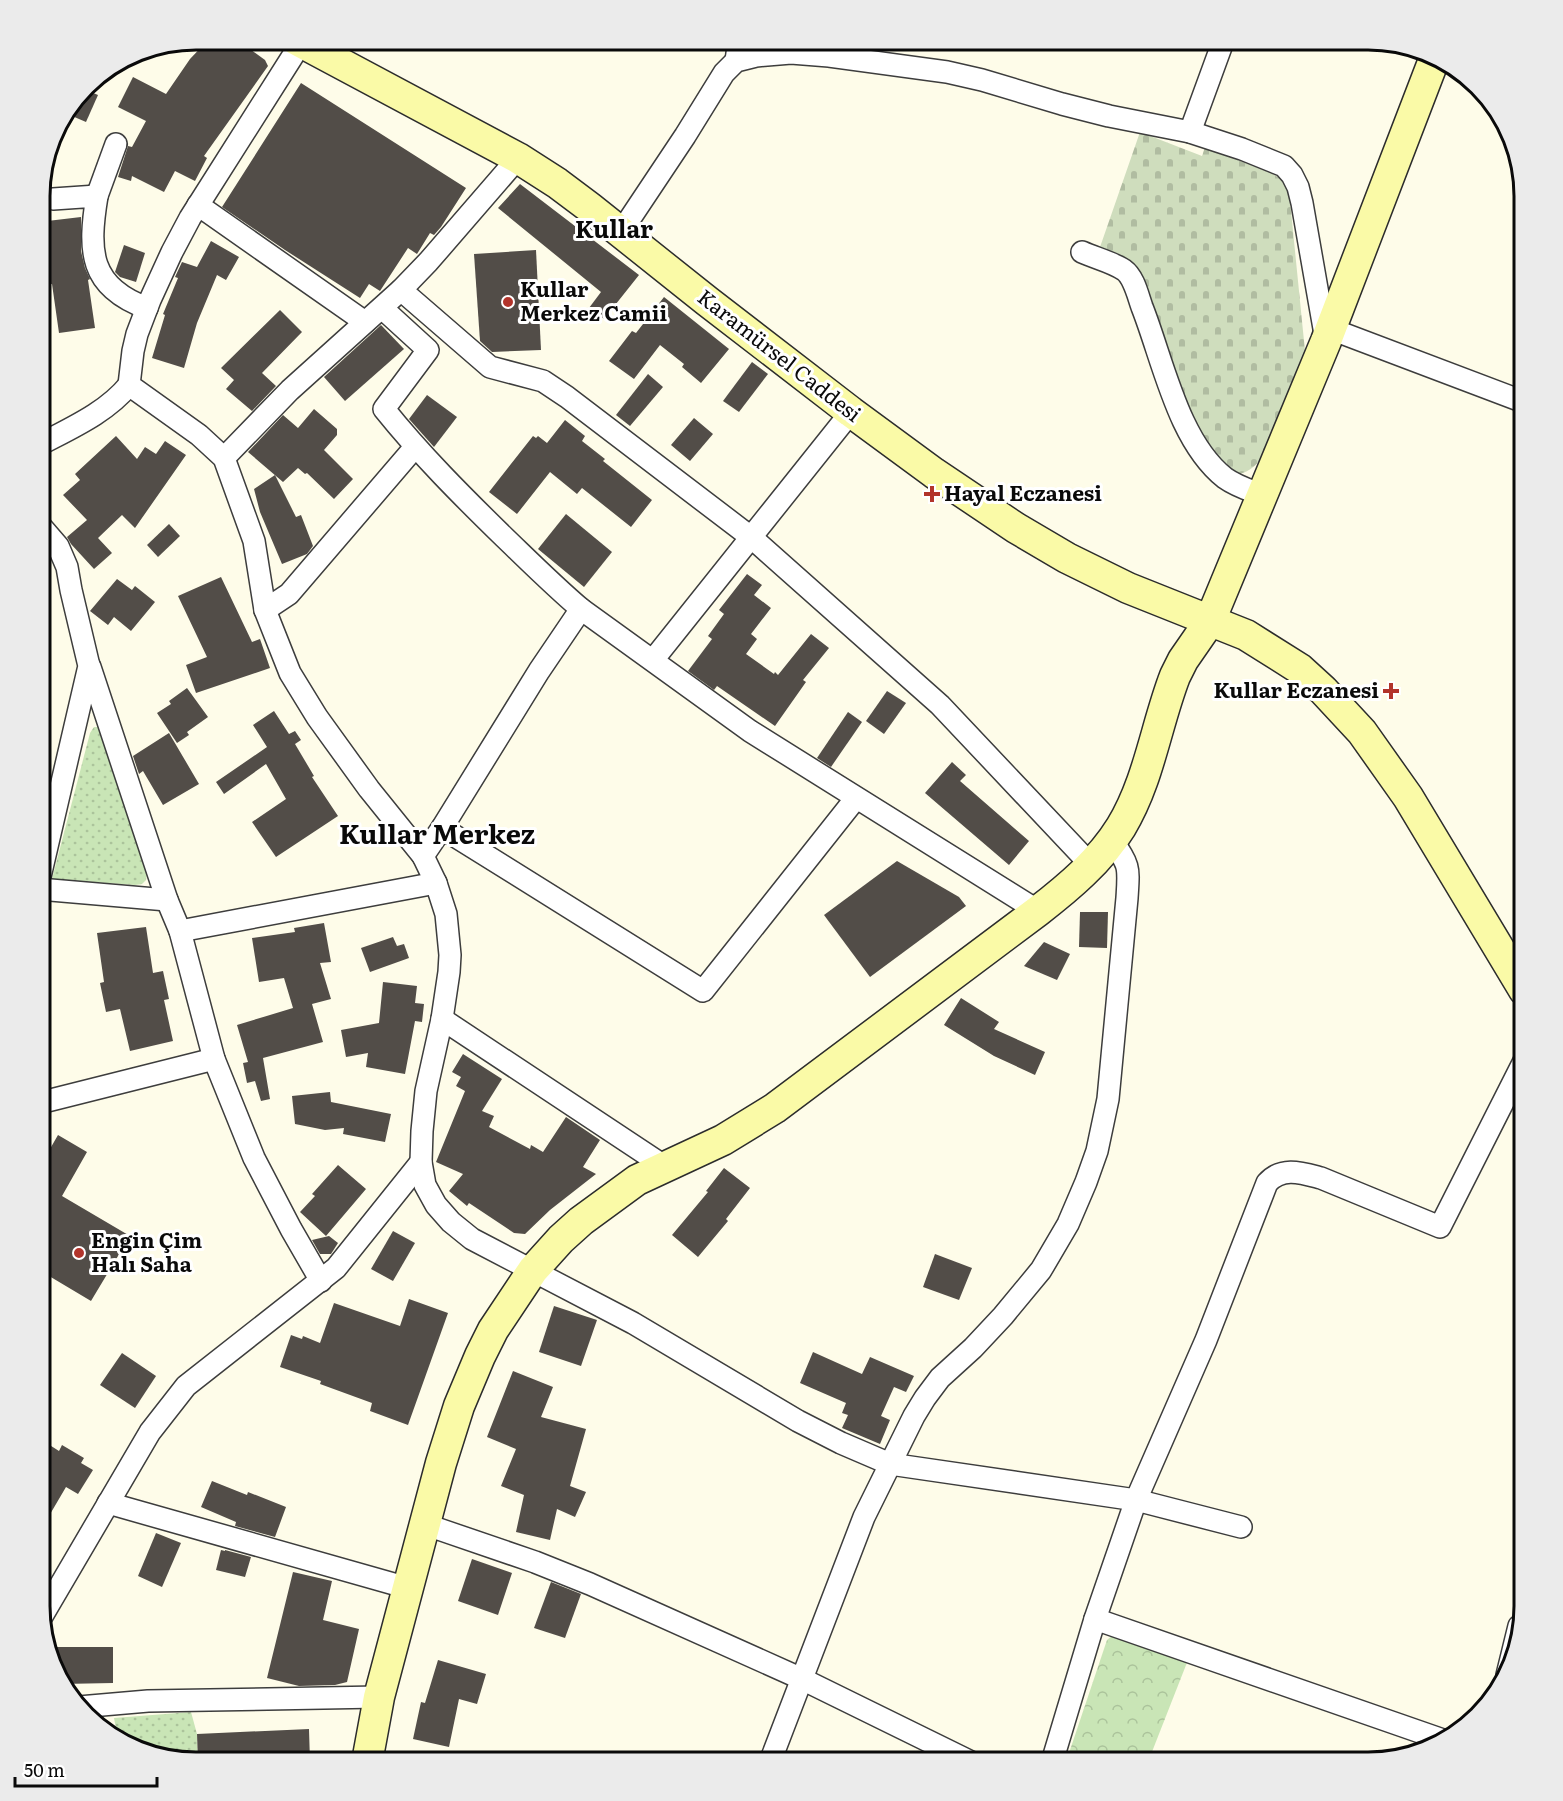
<svg xmlns="http://www.w3.org/2000/svg" width="1563" height="1801" font-family="Literata,serif">
<style>
.grass{fill:url(#grass-dots)}
.cemetery{fill:url(#cemetery-stones)}
.park{fill:url(#park-crowns)}
.building{fill:#524d48}
.lines{fill:none;stroke-linecap:round;stroke-linejoin:round}
.street-casing{stroke:#3d3d3d;stroke-width:24}
.secondary-casing{stroke:#2c2c2c;stroke-width:33}
.street{stroke:#fff;stroke-width:21}
.secondary{stroke:#fafaa7;stroke-width:30}
.poi-dot{fill:#b2342b;stroke:#fff;stroke-width:2}
.labels{text-anchor:middle;stroke-width:6;stroke-linejoin:round;paint-order:stroke}
.poi-label{font-size:21px;font-weight:bold;fill:#0a0a0a;stroke:#fff;text-anchor:start}
.street-label{font-size:21px;fill:#0a0a0a;stroke:#fff}
.quarter-label{font-size:24px;font-weight:bold;fill:#0a0a0a;stroke:#fff}
.district-label{font-size:27px;font-weight:bold;fill:#0a0a0a;stroke:#fff}
.rim{fill:none;stroke:#0a0a0a;stroke-width:3}
</style>
<defs>
<pattern id="grass-dots" width="8" height="8" patternUnits="userSpaceOnUse" patternTransform="scale(1.5)"><rect width="8" height="8" fill="#c9e5b6"/><path d="M2 2h.1M6 6h.1" fill="none" stroke="#abc39b" stroke-width="1.8" stroke-linecap="round"/></pattern>
<pattern id="cemetery-stones" width="16" height="16" patternUnits="userSpaceOnUse" patternTransform="scale(1.5)"><rect width="16" height="16" fill="#cfddbd"/><path d="M2 7V4a2 2 0 0 1 4 0v3zM10 15v-3a2 2 0 0 1 4 0v3z" fill="#b0bca1"/></pattern>
<pattern id="park-crowns" width="20" height="18" patternUnits="userSpaceOnUse" patternTransform="scale(1.5)"><rect width="20" height="18" fill="#c9e5b6"/><path d="M2 6a3 3 0 1 1 6 0M12 15a3 3 0 1 1 6 0" fill="none" stroke="#abc39b"/></pattern>
</defs>
<rect width="100%" height="100%" fill="#fefce9"/>
<g class="grass">
<polygon points="94,727 98,727 147,873 146,880 142,884 135,885 52,879 90,733"/>
<polygon points="191,1712 197,1734 198,1762 126,1746 118,1739 114,1718"/>
</g>
<path class="cemetery" d="M1140,132l62,24 3,-9 68,27 8,5 8,12 17,170 -42,94c-9,13 -17,18 -32,21l-14,-13 -23,-38 -61,-155 -35,-20z"/>
<polygon class="park" points="1113,1635 1188,1660 1148,1762 1066,1762 1107,1640"/>
<g class="building">
<polygon points="209,39 236,39 265,60 268,66 204,156 207,158 195,181 175,171 164,192 132,176 131,181 118,177 128,146 132,147 146,121 118,107 133,77 166,94 190,59"/>
<polygon points="301,83 466,188 441,227 434,235 430,233 417,254 408,248 380,291 369,284 360,298 285,250 222,207"/>
<polygon points="84,89 98,95 86,122 65,113"/>
<polygon points="520,184 639,275 604,319 589,308 601,292 498,208"/>
<polygon points="81,217 81,251 85,268 90,279 88,280 95,328 59,333 52,284 42,285 39,267 39,222"/>
<polygon points="211,241 239,257 226,280 217,275 197,323 184,368 152,358 165,315 163,314 178,278 175,277 182,262 197,267"/>
<polygon points="124,245 145,253 136,282 120,277 115,272"/>
<polygon points="536,250 541,350 492,352 480,341 474,254"/>
<polygon points="664,297 729,349 701,383 682,367 684,364 660,345 634,379 609,361 632,331 636,333"/>
<polygon points="280,310 302,332 262,373 276,386 252,411 226,389 234,380 221,368"/>
<polygon points="381,325 404,349 345,401 324,377"/>
<polygon points="752,362 768,374 739,412 723,401"/>
<polygon points="648,374 663,387 630,426 616,415"/>
<polygon points="427,395 457,417 434,447 409,419"/>
<polygon points="314,409 337,429 337,435 324,450 353,479 334,499 307,473 305,474 298,468 283,482 248,452 283,415 298,428"/>
<polygon points="694,418 713,434 690,461 671,445"/>
<polygon points="565,420 585,436 582,441 605,459 603,461 652,500 631,527 582,488 577,494 550,472 517,514 489,492 533,436 536,438 538,436 547,443"/>
<polygon points="116,436 137,459 145,447 156,454 165,441 186,455 135,528 122,515 98,538 112,553 94,569 71,544 67,537 87,520 63,495 80,480 75,474"/>
<polygon points="275,475 296,517 301,515 313,546 307,554 282,564 260,512 254,489"/>
<polygon points="566,514 612,552 584,587 538,549"/>
<polygon points="169,524 180,536 158,557 147,545"/>
<polygon points="747,574 762,585 754,595 771,608 751,634 757,639 746,654 774,674 775,672 778,675 811,634 829,648 803,680 806,682 775,726 717,686 714,690 688,671 712,639 708,636 724,614 719,610"/>
<polygon points="221,577 252,642 260,639 270,668 196,693 186,665 207,657 178,596"/>
<polygon points="117,579 132,590 135,586 155,602 131,631 114,617 108,625 90,611"/>
<polygon points="187,688 208,717 187,732 189,735 177,743 157,713 171,704 169,701"/>
<polygon points="887,691 906,703 884,734 866,721"/>
<polygon points="274,711 289,734 295,731 301,740 295,744 314,776 312,777 338,816 276,857 252,822 286,799 266,764 224,794 216,782 267,747 253,725"/>
<polygon points="848,712 862,722 831,767 817,758"/>
<polygon points="169,733 199,784 163,805 143,771 139,774 133,756"/>
<polygon points="952,762 966,775 960,781 1029,841 1009,865 925,793"/>
<polygon points="897,861 959,897 966,906 870,977 824,915"/>
<polygon points="1080,912 1108,912 1107,948 1079,947"/>
<polygon points="324,923 331,962 320,963 331,999 312,1004 323,1042 263,1058 270,1099 261,1101 255,1081 247,1083 243,1063 248,1062 237,1025 293,1008 284,978 259,982 252,938 295,932 294,928"/>
<polygon points="146,927 153,973 163,971 169,999 164,1000 173,1041 130,1051 120,1009 106,1012 100,983 104,982 97,933"/>
<polygon points="393,937 397,946 404,944 409,958 370,972 361,948"/>
<polygon points="1044,942 1070,954 1057,980 1024,966"/>
<polygon points="383,982 417,986 415,1003 424,1004 422,1022 415,1021 405,1074 366,1067 368,1053 346,1057 341,1030 379,1023"/>
<polygon points="961,998 999,1022 994,1029 1045,1052 1035,1075 994,1056 944,1025"/>
<polygon points="463,1054 502,1079 482,1111 494,1116 489,1127 530,1149 531,1145 543,1152 566,1117 600,1140 583,1167 596,1174 550,1210 525,1234 514,1233 469,1203 467,1206 449,1191 463,1174 436,1162 465,1091 456,1086 461,1077 452,1072"/>
<polygon points="330,1092 331,1102 391,1114 385,1142 343,1134 344,1128 325,1130 295,1124 292,1096"/>
<polygon points="58,1135 87,1152 62,1196 130,1236 91,1301 39,1270 39,1168"/>
<polygon points="338,1165 366,1189 326,1236 300,1212 315,1196 312,1194"/>
<polygon points="724,1168 750,1188 726,1219 728,1221 698,1257 672,1235 708,1192 706,1191"/>
<polygon points="393,1231 415,1243 393,1281 371,1269"/>
<polygon points="329,1236 338,1243 331,1254 320,1254 312,1240"/>
<polygon points="935,1254 972,1268 959,1300 923,1287"/>
<polygon points="409,1299 448,1313 408,1425 370,1411 372,1403 320,1384 321,1381 280,1367 291,1335 302,1339 303,1336 320,1343 334,1303 400,1326"/>
<polygon points="554,1306 597,1320 581,1366 539,1352"/>
<polygon points="813,1352 862,1374 870,1357 914,1376 906,1392 894,1387 881,1416 890,1420 880,1444 842,1428 848,1415 842,1413 846,1403 800,1383"/>
<polygon points="122,1353 156,1376 135,1408 100,1385"/>
<polygon points="513,1371 553,1387 541,1417 586,1429 570,1486 586,1492 575,1517 557,1509 550,1540 516,1532 524,1495 501,1486 516,1449 487,1437"/>
<polygon points="48,1444 59,1451 62,1445 84,1458 81,1463 93,1470 78,1494 66,1487 39,1533 39,1489 47,1475 39,1470 39,1458"/>
<polygon points="212,1481 247,1495 248,1492 286,1507 275,1537 235,1526 236,1522 201,1507"/>
<polygon points="156,1533 181,1543 162,1587 138,1576"/>
<polygon points="221,1550 225,1551 225,1550 251,1557 245,1577 216,1570"/>
<polygon points="472,1559 512,1573 498,1615 458,1601"/>
<polygon points="293,1572 332,1581 323,1620 359,1629 347,1682 335,1685 299,1686 267,1678"/>
<polygon points="551,1582 581,1594 565,1638 534,1628"/>
<polygon points="54,1647 113,1647 113,1683 62,1684 54,1668"/>
<polygon points="438,1660 486,1674 477,1704 459,1699 449,1747 413,1739 421,1702 425,1703"/>
<polygon points="309,1729 310,1762 198,1762 197,1734"/>
</g>
<g class="lines">
<defs>
<g id="street">
<polyline points="301,43 190,218 172,252 150,300 137,334 133,351 129,385 199,435 224,458 254,541 265,610 290,673 317,717 369,789 423,856 436,883 446,914 450,955 449,972 442,1019 426,1091 422,1131 421,1162 425,1185 436,1205 451,1222 472,1239 633,1323 798,1421 841,1443 890,1464 1136,1500 1241,1527"/>
<polyline points="736,61 739,39"/>
<polyline points="1190,132 1224,39"/>
<polyline points="97,196 116,144"/>
<path d="M53,199l44,-3c-9,55 -8,91 50,112"/>
<polyline points="198,205 365,322"/>
<polyline points="621,232 685,136 724,73 736,61 756,56 791,53 829,56 947,72 982,80 1062,104 1109,116 1190,132 1242,149 1284,166 1292,175 1298,187 1302,203 1326,340"/>
<path d="M1082,252c13,6 30,10 42,18 10,7 14,26 18,37 21,53 36,134 83,171 11,8 24,12 37,17"/>
<polyline points="401,290 490,367 543,381 567,397 752,538 940,705 1091,865"/>
<path d="M382,308l46,42 -44,59c37,46 78,87 120,128 25,24 50,49 77,72l169,122 288,180"/>
<polyline points="1331,329 1524,402"/>
<path d="M39,445c32,-17 67,-32 90,-60"/>
<polyline points="224,458 290,390 401,290 428,262 518,158"/>
<polyline points="265,610 289,594 415,447"/>
<polyline points="653,660 851,412"/>
<polyline points="90,667 167,900 180,931"/>
<polyline points="442,828 703,991 856,798"/>
<polyline points="423,856 442,828 539,671 581,609"/>
<polyline points="39,881 89,666 71,590 67,567 58,546 39,524"/>
<polyline points="39,889 167,900"/>
<polyline points="442,1019 664,1166"/>
<polyline points="39,1103 214,1059"/>
<polyline points="321,1281 291,1229 254,1158 214,1059 180,931 436,883"/>
<polyline points="108,1503 408,1588"/>
<polyline points="424,1524 535,1562 590,1584 802,1679 971,1762"/>
<polyline points="41,1618 150,1432 186,1386 336,1268 421,1162"/>
<polyline points="1507,1675 1519,1626"/>
<polyline points="79,1707 148,1701 379,1697"/>
<path d="M1443,1740l-348,-121 41,-119 70,-160 61,-157c15,-17 35,-10 54,-5l119,49 84,-166"/>
<path d="M770,1762l94,-245 50,-101 11,-18 15,-20 33,-30 30,-32 38,-46 27,-46 18,-42 11,-31 11,-52 19,-201c2,-32 3,-31 -15,-58"/>
<polyline points="1052,1762 1095,1619"/>
</g>
<g id="secondary">
<polyline points="295,39 518,158 557,183 589,207 707,301 851,412 934,473 1016,528 1067,558 1128,588 1246,635 1300,669 1323,690 1362,732 1408,797 1524,990"/>
<path d="M367,1762l12,-65 62,-234 18,-57 21,-50 13,-26 40,-60 28,-31 20,-18 56,-41 86,-40 52,-32 263,-197c31,-24 62,-50 83,-84 28,-46 35,-102 54,-151l8,-16 27,-39 116,-280 109,-284"/>
</g>
</defs>
<use href="#street" class="street-casing"/>
<use href="#secondary" class="secondary-casing"/>
<use href="#street" class="street"/>
<use href="#secondary" class="secondary"/>
</g>
<g class="poi-dot">
<circle cx="508" cy="302" r="6"/>
<path d="M929 485h6v6h6v6h-6v6h-6v-6h-6v-6h6z"/>
<path d="M1388 682h6v6h6v6h-6v6h-6v-6h-6v-6h6z"/>
<circle cx="79" cy="1253" r="6"/>
</g>
<g class="labels">
<g class="poi-label">
<text x="520" y="297">Kullar<tspan x="520" dy="24">Merkez Camii</tspan></text>
<text x="944" y="501">Hayal Eczanesi</text>
<text x="1379" y="698" text-anchor="end">Kullar Eczanesi</text>
<text x="91" y="1248">Engin Çim<tspan x="91" dy="24">Halı Saha</tspan></text>
</g>
<g class="street-label">
<text transform="translate(779 356) rotate(38)" y="7">Karamürsel Caddesi</text>
</g>
<g class="quarter-label">
<text x="614" y="238">Kullar</text>
</g>
<g class="district-label">
<text x="437" y="844">Kullar Merkez</text>
</g>
</g>
<path d="M0 0H1563V1801H0ZM196 50H1368A146 146 0 0 1 1514 196V1606A146 146 0 0 1 1368 1752H196A146 146 0 0 1 50 1606V196A146 146 0 0 1 196 50Z" fill="#ebebeb" fill-rule="evenodd"/>
<path class="rim" d="M196 50H1368A146 146 0 0 1 1514 196V1606A146 146 0 0 1 1368 1752H196A146 146 0 0 1 50 1606V196A146 146 0 0 1 196 50Z"/>
<path d="M15 1777v9h142v-9" fill="none" stroke="#0a0a0a" stroke-width="3"/>
<text x="24" y="1777" font-size="18" fill="#0a0a0a" stroke="#ffffff" stroke-width="4.5" paint-order="stroke">50 m</text>
</svg>
